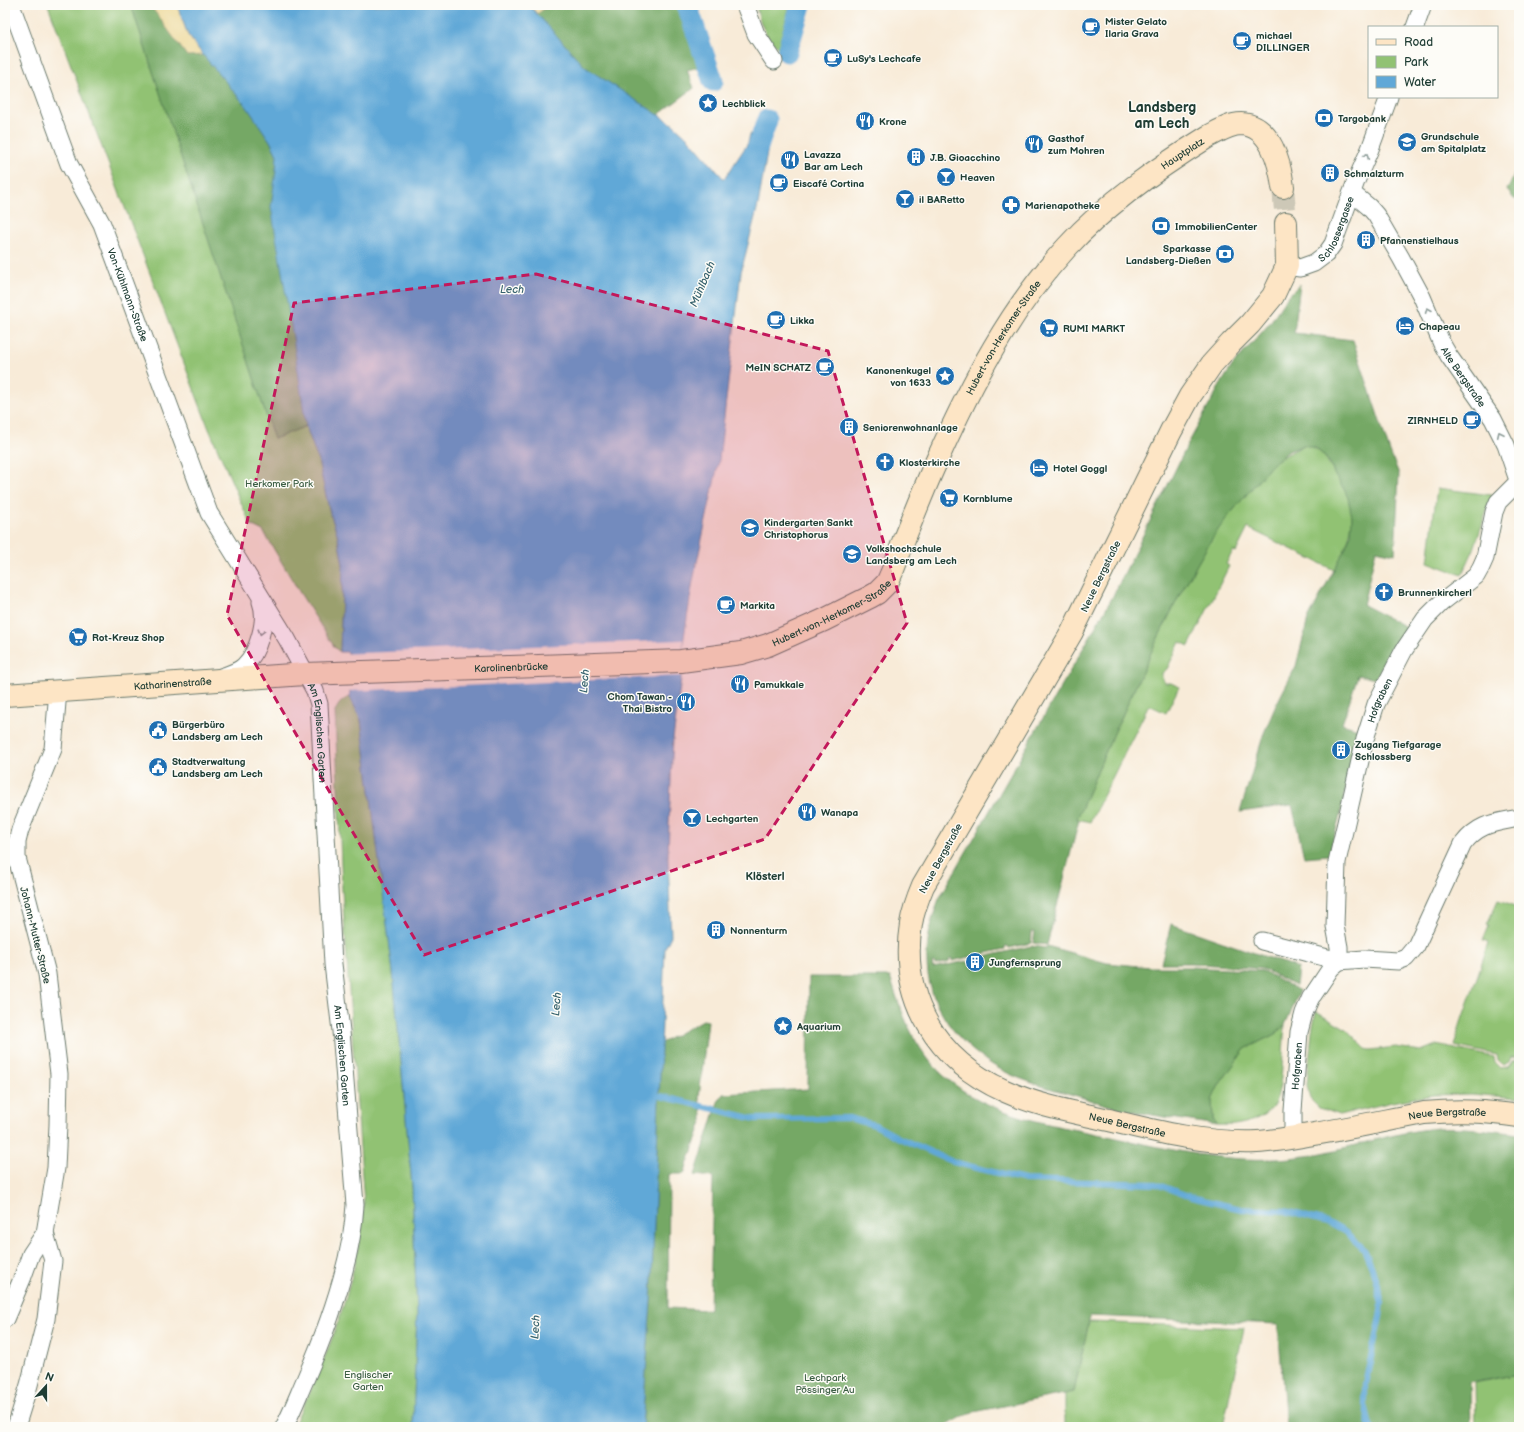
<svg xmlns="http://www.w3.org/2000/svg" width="1524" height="1432" font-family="'Balsamiq Sans',sans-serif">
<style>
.green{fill:#91c273;stroke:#588054}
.forest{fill:#74a865;stroke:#4a724c}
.sand{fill:#eeda9e;stroke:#868c69}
.water{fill:#60a8d7;stroke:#407286}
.pier{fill:#f8ebd8}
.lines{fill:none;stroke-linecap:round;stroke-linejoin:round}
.stream{stroke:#60a8d7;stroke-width:6}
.canal{stroke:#60a8d7;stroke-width:21}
.secondary-tunnel{stroke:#cdc8b7;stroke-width:22;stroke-dasharray:22 11;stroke-linecap:butt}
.street-casing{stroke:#6b7a6d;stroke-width:19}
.secondary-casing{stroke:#6b7a6d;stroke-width:24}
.street{stroke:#fff;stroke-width:17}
.secondary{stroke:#fde5c5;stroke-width:22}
.oneway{stroke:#8f9e9a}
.marked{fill:#c2185b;fill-opacity:0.2;stroke:#c2185b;stroke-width:3;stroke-dasharray:8 5;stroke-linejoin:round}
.labels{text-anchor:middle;stroke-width:3;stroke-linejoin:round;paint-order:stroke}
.poi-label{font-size:10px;font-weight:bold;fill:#1f3d34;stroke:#fdfcf7;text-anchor:start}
.street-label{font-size:10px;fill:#1f3d34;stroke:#fdfcf7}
.park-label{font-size:10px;fill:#3c5e44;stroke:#fdfcf7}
.water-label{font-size:11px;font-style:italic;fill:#36626d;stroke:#fdfcf7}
.neighbourhood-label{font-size:11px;font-weight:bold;fill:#1f3d34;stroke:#fdfcf7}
.district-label{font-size:14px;font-weight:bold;fill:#1f3d34;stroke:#fdfcf7}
</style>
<rect width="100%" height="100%" fill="#fdfcf7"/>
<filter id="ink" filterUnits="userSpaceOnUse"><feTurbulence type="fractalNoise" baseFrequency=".025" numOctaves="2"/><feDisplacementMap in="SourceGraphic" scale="8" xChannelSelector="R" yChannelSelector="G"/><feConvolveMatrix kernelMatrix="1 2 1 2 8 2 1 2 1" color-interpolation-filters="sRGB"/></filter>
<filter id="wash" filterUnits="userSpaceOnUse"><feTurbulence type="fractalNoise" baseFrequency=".012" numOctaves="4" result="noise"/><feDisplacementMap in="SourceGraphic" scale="16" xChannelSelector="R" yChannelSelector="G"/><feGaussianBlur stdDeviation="0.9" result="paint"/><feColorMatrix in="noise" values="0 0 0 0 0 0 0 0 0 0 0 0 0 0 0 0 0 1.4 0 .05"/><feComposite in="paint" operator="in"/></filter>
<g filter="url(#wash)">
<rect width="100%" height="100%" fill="#f8ebd8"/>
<g class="green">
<polygon points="48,5 131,5 274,439 306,426 318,460 330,513 337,533 343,565 340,652 335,648 300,593 263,531 251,525 241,503 209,429"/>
<path d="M756,5h21l12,4 -11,39c-13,-12 -19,-26 -22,-43z"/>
<path d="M1304,445c18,3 24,16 31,30 4,8 10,14 13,22 10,27 -1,49 -14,73l-86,-42 -12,24 -3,-1 -7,13 3,2 -40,80 -9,-4 -13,27 -5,4v5l3,5h6l8,4 -13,26 -17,-8 -59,117 -13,-3 28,-66 50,-109 25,-50 31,-54 14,-20 44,-52 8,-8z"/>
<polygon points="1437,488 1492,495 1474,549 1462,575 1428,562"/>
<path d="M350,697l11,23 16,121 16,131 19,214 5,127 -4,114h-120c35,-72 64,-142 71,-223l-22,-314 -7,-179c4,-7 6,-11 15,-14z"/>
<path d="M1498,900l21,7v151l-8,-1 -2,5 -6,3 -5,-4 -1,-6 -43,-9c9,-35 25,-69 34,-104l-5,-2 6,-15 -2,-1z"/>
<polygon points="1316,1011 1345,1028 1366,1049 1370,1050 1396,1047 1421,1051 1436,1045 1494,1057 1495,1063 1500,1068 1508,1067 1513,1060 1519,1060 1519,1098 1471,1094 1433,1095 1392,1102 1339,1115 1319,1108 1310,1099 1307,1085 1312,1031"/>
<path d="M1285,1025c-2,18 -2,66 -11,79 -6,11 -22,18 -34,20 -7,2 -16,1 -24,1l-3,-6 -1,-19 7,-15 26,-36 30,-15z"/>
<polygon points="1089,1322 1244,1328 1223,1427 1065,1427 1065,1394 1074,1392"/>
<polygon points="1519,1372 1519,1427 1476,1427 1475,1383 1513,1375"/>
</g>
<g class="forest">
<polygon points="131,5 150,5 187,56 203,55 247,107 270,141 277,155 276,170 293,337 306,426 274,439"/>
<polygon points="549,5 685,5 689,12 703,66 687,70 694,88 658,115 585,67 537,14"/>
<polygon points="1519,169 1519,200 1514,199 1507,190 1514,175"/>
<path d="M1300,284l-6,49 59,7 37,112 9,22 -4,80 -19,-4 -13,55 43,22 -31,52 -17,-4 -16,49 16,5 -18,87 -11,39 -25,2 -12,-52 -52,7 24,-79 12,-28 20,-39 12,-47 37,-70 6,-15 1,-17 -4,-19 -4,-9 -9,-13 -5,-13 -7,-8 -7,-7 -12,-3 -15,6 -12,9 -8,8 -44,52 -14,20 -31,54 -25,50 -50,109 -28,66 2,1 -32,125 -14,-2 2,-11h-3l-1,11 -22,5 -1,-2h-3v3l-53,12v-3l-3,1v3l-14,3v-2h-3l1,5 34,-7 4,5 4,2 7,-4 2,-7 47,-11 15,2 1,-2 60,17 43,4h41l72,4 37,20 -15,34 -10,9 -30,15 -26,36 -7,15 1,19 3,6c-30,-5 -61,-9 -90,-15 -18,-4 -35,-10 -52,-15 -19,-5 -38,-10 -55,-17 -47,-18 -90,-62 -92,-114 -1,-23 4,-44 12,-65l173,-301 76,-154 31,-57 13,-21 37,-42 18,-27z"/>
<polygon points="1171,924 1298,968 1296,986 1263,969 1191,963 1161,963"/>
<path d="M809,977h81c12,37 24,72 54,99 46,41 109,49 168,61 60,13 117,27 179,21 50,-5 97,-26 147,-30 27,-2 54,3 81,6v238l-6,3 -43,8 1,44h-185l-8,-103 -188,-8 -16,76 -105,21 -25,14h-302l9,-126 10,-258 42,-23 5,1 -9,76 3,17v8l-18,52h-15l-1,134 42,2 3,-133 -18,-2 23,-73 5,-8 85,-5z"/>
</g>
<g class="sand">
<polygon points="150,5 177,5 188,35 203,55 187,56"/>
<polygon points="529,5 549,5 537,14"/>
</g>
<polygon class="water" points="177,5 529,5 585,67 674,125 689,139 723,178 725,178 748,143 750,134 762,137 769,141 758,205 741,272 719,460 693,581 682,650 681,679 673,739 669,824 668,858 671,936 665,948 651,1301 642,1427 413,1427 417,1313 412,1186 393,972 361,720 350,697 348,652 340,652 343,564 337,533 330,513 318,460 306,426 293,337 271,207 276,170 277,155 270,141 247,107 203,55 188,35"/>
<polygon class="pier" points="683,640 681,676 347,691 346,654 339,654"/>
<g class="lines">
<polyline class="stream" points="652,1094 755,1119 849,1118 875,1125 897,1137 953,1162 1025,1180 1156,1184 1191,1197 1241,1209 1285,1211 1327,1222 1345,1232 1364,1249 1372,1268 1382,1303 1380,1317 1365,1384 1365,1405 1369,1422 1372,1427"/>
<g class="canal">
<polyline points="687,5 713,81"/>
<polyline points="787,52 801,5"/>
<polyline points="752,165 767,120"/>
</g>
</g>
</g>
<g filter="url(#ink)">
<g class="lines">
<polyline class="secondary-tunnel" points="1283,187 1286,223"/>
<defs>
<g id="street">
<path id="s1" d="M11,5l58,159 33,60 107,289 78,126 28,52 4,13 14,260 8,67 14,174c-3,57 -27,122 -50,175 -7,16 -13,32 -21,47"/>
<polyline points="745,5 756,34 774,61"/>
<polyline points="1415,27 1423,5"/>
<path id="s2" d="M1352,193l17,14 7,8 25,43 21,39 20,47 7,12 44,63 13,26 13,38"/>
<path id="s3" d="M1287,266l13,2 14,-5 12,-9 7,-10 23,-63 14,-32 19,-52"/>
<path d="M221,677c8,-3 17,-5 23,-11 14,-13 24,-46 17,-64"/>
<path d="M1262,941l77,20 25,-2 34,2 8,-3 10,-12 47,-102c16,-21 32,-21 56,-26"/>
<path id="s4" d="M1313,995l18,-27 8,-7v-14l-4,-21 2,-64 28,-123 11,-35 28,-54 21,-31 16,-16 35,-27 5,-9 4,-9 9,-46 4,-10 20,-20"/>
<path id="s5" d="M1293,1137v-26l6,-79 5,-19 7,-16"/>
<polyline points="5,1319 22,1279 31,1254 45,1233 56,1168 58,1125 59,1074 47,974 17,858 17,842 20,830 53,749 58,691"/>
<polyline points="16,1427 29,1385 46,1319 53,1261 45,1233"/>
</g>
<g id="secondary">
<path id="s6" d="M1286,223l1,43 -14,30 -23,28 -19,19 -19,21 -22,32 -19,35 -99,201 -149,254c-5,12 -10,25 -12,38 -12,75 26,137 94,167 33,15 69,21 104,29 49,12 97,24 148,22 19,-1 38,-5 57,-8 37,-6 73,-14 110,-21 35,-3 60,-2 95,3"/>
<path id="s7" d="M5,695l300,-21 376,-13 60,-8 27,-8 56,-25 46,-23 7,-4 10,-10c7,-14 12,-29 17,-44 11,-27 21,-53 33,-79 34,-76 73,-151 130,-213 40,-44 92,-80 142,-111 10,-5 21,-12 32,-12 30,1 39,40 42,63"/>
</g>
</defs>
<use href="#street" class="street-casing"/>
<use href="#secondary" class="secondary-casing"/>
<use href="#street" class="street"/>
<use href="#secondary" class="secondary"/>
</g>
<defs><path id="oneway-chevron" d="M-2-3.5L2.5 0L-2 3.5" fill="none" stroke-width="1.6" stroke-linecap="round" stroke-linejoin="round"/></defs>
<g class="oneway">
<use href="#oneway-chevron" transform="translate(1366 156) rotate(-66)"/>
<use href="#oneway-chevron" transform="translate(1428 310) rotate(-113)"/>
<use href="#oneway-chevron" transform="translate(1500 434) rotate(-115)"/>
<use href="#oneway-chevron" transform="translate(261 632) rotate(105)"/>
</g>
</g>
<path class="marked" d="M536,274l292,77 79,272 -142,216 -341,116 -197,-340 67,-312z"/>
<defs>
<symbol id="cafe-disc" viewBox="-11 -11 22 22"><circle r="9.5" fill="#1f6fb2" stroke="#fdfcf7"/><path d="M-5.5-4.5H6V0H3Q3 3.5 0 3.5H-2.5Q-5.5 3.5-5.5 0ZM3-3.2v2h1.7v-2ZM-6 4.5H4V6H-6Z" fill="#fff"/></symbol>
<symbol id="sight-disc" viewBox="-11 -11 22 22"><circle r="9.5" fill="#1f6fb2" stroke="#fdfcf7"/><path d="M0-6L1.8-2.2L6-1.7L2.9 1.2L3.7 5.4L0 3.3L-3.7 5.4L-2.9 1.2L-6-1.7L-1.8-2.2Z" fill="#fff"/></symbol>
<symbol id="bank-disc" viewBox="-11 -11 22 22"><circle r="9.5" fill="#1f6fb2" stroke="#fdfcf7"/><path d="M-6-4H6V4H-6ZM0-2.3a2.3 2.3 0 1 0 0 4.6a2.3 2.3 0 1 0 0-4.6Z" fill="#fff"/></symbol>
<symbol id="restaurant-disc" viewBox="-11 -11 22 22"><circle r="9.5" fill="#1f6fb2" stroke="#fdfcf7"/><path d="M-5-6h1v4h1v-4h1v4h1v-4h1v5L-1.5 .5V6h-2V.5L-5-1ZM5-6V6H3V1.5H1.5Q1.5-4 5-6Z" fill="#fff"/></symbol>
<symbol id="school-disc" viewBox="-11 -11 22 22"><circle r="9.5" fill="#1f6fb2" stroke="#fdfcf7"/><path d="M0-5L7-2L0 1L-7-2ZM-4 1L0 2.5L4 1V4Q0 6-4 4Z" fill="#fff"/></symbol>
<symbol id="building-disc" viewBox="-11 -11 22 22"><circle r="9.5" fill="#1f6fb2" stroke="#fdfcf7"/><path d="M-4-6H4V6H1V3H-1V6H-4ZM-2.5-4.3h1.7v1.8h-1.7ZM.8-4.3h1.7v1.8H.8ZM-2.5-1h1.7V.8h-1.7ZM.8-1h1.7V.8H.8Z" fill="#fff"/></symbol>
<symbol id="bar-disc" viewBox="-11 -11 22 22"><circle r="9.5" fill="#1f6fb2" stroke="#fdfcf7"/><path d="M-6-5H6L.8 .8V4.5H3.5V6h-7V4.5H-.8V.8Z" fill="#fff"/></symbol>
<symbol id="pharmacy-disc" viewBox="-11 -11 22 22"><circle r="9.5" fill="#1f6fb2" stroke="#fdfcf7"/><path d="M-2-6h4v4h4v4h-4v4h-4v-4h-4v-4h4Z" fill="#fff"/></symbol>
<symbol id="hotel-disc" viewBox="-11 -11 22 22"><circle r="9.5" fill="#1f6fb2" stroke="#fdfcf7"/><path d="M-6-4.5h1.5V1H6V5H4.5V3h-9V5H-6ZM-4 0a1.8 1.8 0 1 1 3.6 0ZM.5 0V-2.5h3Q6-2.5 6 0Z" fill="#fff"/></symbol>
<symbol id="supermarket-disc" viewBox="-11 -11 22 22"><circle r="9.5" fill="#1f6fb2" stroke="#fdfcf7"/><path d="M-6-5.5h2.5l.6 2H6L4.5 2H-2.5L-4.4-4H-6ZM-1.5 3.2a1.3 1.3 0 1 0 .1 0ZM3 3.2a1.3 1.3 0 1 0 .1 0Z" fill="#fff"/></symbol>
<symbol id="church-disc" viewBox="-11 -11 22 22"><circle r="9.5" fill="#1f6fb2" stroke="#fdfcf7"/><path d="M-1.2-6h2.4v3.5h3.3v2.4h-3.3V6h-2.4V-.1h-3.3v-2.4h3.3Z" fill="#fff"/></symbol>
<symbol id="university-disc" viewBox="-11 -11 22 22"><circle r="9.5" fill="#1f6fb2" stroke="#fdfcf7"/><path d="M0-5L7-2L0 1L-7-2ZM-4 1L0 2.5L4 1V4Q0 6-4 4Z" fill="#fff"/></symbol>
<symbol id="civic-disc" viewBox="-11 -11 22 22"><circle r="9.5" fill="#1f6fb2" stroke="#fdfcf7"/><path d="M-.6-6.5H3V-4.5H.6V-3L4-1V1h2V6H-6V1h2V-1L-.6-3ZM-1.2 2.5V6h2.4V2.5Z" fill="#fff"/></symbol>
</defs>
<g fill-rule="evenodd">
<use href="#cafe-disc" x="1080" y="16" width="22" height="22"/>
<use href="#cafe-disc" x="1231" y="30" width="22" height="22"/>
<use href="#cafe-disc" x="822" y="47" width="22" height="22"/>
<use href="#sight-disc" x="697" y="92" width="22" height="22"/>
<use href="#bank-disc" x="1313" y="107" width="22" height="22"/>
<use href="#restaurant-disc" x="854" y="110" width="22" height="22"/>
<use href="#school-disc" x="1396" y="131" width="22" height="22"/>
<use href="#restaurant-disc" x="1023" y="133" width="22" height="22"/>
<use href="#building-disc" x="905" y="146" width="22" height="22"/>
<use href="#restaurant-disc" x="779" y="149" width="22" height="22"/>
<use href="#building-disc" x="1319" y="162" width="22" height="22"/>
<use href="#bar-disc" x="935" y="166" width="22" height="22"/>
<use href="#cafe-disc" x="768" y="172" width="22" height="22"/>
<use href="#bar-disc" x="894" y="188" width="22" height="22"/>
<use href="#pharmacy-disc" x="1000" y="194" width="22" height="22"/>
<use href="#bank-disc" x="1150" y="215" width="22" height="22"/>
<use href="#building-disc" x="1355" y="229" width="22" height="22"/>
<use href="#bank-disc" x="1214" y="243" width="22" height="22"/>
<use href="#cafe-disc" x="765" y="309" width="22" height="22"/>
<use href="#hotel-disc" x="1394" y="315" width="22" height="22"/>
<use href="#supermarket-disc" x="1038" y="317" width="22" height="22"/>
<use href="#cafe-disc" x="814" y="356" width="22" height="22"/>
<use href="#sight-disc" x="934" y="365" width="22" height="22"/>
<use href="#cafe-disc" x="1461" y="409" width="22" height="22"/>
<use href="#building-disc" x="838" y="416" width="22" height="22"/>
<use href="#church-disc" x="874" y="451" width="22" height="22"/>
<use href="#hotel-disc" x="1028" y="457" width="22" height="22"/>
<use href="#supermarket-disc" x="938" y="487" width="22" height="22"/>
<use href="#school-disc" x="739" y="517" width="22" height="22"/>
<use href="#university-disc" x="841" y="543" width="22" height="22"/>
<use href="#church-disc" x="1373" y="581" width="22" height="22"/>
<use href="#cafe-disc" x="715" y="594" width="22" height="22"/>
<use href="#supermarket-disc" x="67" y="626" width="22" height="22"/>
<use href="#restaurant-disc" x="729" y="673" width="22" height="22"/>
<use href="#restaurant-disc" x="675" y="691" width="22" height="22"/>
<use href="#civic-disc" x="147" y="719" width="22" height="22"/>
<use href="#building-disc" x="1330" y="739" width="22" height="22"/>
<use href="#civic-disc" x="147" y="756" width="22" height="22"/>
<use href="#restaurant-disc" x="796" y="801" width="22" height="22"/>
<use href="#bar-disc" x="681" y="807" width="22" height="22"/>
<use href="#building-disc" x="705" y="919" width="22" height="22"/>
<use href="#building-disc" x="964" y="951" width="22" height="22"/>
<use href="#sight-disc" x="772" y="1015" width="22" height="22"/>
</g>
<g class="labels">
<g class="poi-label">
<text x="1105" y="25">Mister Gelato<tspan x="1105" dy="12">Ilaria Grava</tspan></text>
<text x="1256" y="39">michael<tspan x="1256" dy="12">DILLINGER</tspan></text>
<text x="847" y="62">LuSy's Lechcafe</text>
<text x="722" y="107">Lechblick</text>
<text x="1338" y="122">Targobank</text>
<text x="879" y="125">Krone</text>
<text x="1421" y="140">Grundschule<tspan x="1421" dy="12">am Spitalplatz</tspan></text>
<text x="1048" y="142">Gasthof<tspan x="1048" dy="12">zum Mohren</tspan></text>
<text x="804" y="158">Lavazza<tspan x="804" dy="12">Bar am Lech</tspan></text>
<text x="930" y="161">J.B. Gioacchino</text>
<text x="1344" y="177">Schmalzturm</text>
<text x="960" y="181">Heaven</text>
<text x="793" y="187">Eiscafé Cortina</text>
<text x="919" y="203">il BARetto</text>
<text x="1025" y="209">Marienapotheke</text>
<text x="1175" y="230">ImmobilienCenter</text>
<text x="1380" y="244">Pfannenstielhaus</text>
<text x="1211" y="252" text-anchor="end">Sparkasse<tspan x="1211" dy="12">Landsberg-Dießen</tspan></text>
<text x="790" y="324">Likka</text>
<text x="1419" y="330">Chapeau</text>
<text x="1063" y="332">RUMI MARKT</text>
<text x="811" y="371" text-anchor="end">MeIN SCHATZ</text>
<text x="931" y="374" text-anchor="end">Kanonenkugel<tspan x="931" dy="12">von 1633</tspan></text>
<text x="1458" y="424" text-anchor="end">ZIRNHELD</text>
<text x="863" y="431">Seniorenwohnanlage</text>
<text x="899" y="466">Klosterkirche</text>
<text x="1053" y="472">Hotel Goggl</text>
<text x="963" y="502">Kornblume</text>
<text x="764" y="526">Kindergarten Sankt<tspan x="764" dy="12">Christophorus</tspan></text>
<text x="866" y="552">Volkshochschule<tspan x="866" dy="12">Landsberg am Lech</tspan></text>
<text x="1398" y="596">Brunnenkircherl</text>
<text x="740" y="609">Markita</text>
<text x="92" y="641">Rot-Kreuz Shop</text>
<text x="754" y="688">Pamukkale</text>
<text x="672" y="700" text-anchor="end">Chom Tawan -<tspan x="672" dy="12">Thai Bistro</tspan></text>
<text x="172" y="728">Bürgerbüro<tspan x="172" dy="12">Landsberg am Lech</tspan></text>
<text x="1355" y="748">Zugang Tiefgarage<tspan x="1355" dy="12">Schlossberg</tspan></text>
<text x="172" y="765">Stadtverwaltung<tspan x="172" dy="12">Landsberg am Lech</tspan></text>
<text x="821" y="816">Wanapa</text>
<text x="706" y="822">Lechgarten</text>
<text x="730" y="934">Nonnenturm</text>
<text x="989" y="966">Jungfernsprung</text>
<text x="797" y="1030">Aquarium</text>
</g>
<g class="street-label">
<text dy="4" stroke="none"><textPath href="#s7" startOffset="1433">Hauptplatz</textPath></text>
<text dy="4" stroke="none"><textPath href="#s3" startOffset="70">Schlossergasse</textPath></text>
<text dy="4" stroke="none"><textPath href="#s1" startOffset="313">Von-Kühlmann-Straße</textPath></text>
<text dy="4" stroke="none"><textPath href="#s7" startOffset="1173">Hubert-von-Herkomer-Straße</textPath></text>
<text dy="4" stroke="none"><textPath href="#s2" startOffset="217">Alte Bergstraße</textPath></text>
<text transform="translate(1100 576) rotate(-64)" y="4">Neue Bergstraße</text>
<text dy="4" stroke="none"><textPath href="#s7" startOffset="837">Hubert-von-Herkomer-Straße</textPath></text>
<text dy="4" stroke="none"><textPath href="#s7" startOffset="507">Karolinenbrücke</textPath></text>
<text dy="4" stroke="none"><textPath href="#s7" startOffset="168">Katharinenstraße</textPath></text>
<text dy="4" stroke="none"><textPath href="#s4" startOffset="310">Hofgraben</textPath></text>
<text dy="4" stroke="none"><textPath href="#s1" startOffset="795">Am Englischen Garten</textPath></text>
<text transform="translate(940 858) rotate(-61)" y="4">Neue Bergstraße</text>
<text transform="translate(36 935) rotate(76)" y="4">Johann-Mutter-Straße</text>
<text dy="4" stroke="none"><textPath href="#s1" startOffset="1119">Am Englischen Garten</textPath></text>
<text dy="4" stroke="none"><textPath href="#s5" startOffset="71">Hofgraben</textPath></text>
<text dy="4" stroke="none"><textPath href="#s6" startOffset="1463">Neue Bergstraße</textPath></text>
<text dy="4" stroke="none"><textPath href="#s6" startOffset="1139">Neue Bergstraße</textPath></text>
</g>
<g class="park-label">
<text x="279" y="487">Herkomer Park</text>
<text x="368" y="1378">Englischer<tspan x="368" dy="12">Garten</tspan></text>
<text x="825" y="1381">Lechpark<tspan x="825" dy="12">Pössinger Au</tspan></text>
</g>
<g class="water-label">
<text transform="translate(702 284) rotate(-67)" y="4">Mühlbach</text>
<text x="512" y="293">Lech</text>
<text transform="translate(584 681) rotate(-85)" y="4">Lech</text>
<text transform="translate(556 1004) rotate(-85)" y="4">Lech</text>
<text transform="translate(535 1327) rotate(-87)" y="4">Lech</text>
</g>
<g class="neighbourhood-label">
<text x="765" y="880">Klösterl</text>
</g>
<g class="district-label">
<text x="1162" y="112">Landsberg<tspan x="1162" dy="16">am Lech</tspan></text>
</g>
</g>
<rect width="1524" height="1432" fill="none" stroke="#fdfcf7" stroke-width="20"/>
<rect x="1368" y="26" width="130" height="72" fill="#fdfcf7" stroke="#a4b0a9"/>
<rect x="1376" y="39" width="20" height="6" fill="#fde5c5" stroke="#a4b0a9"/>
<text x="1404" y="46" font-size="12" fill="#1f3d34">Road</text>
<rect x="1376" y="56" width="20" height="12" fill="#91c273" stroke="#a4b0a9"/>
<text x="1404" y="66" font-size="12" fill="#1f3d34">Park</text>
<rect x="1376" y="76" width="20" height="12" fill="#60a8d7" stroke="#a4b0a9"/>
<text x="1404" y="86" font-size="12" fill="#1f3d34">Water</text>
<g transform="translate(46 1386) rotate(21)" stroke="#fdfcf7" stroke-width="3" paint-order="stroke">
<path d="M0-3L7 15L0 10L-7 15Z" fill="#1f3d34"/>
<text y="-6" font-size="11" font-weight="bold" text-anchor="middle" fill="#1f3d34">N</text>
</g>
</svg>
